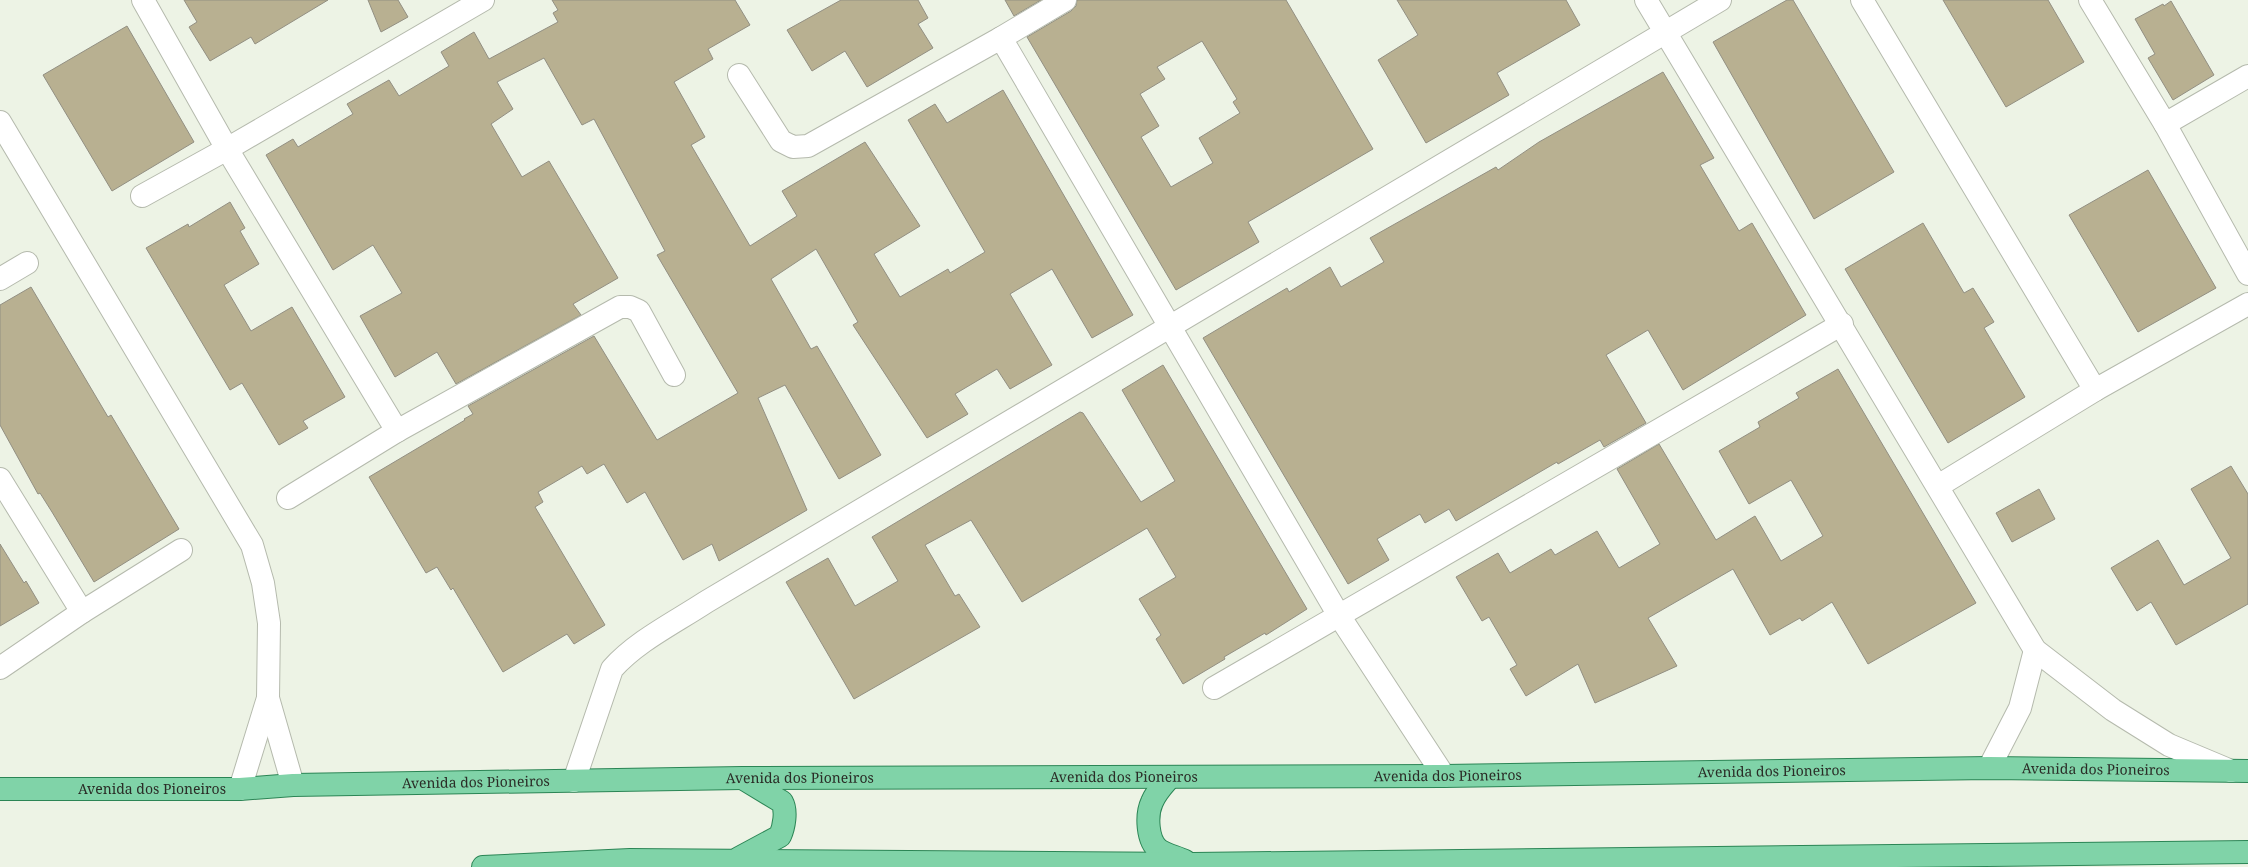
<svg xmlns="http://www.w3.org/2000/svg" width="2248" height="867" font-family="'Noto Serif',serif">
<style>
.building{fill:#b8b091;stroke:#928f82;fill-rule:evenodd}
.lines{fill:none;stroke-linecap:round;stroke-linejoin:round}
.minor-casing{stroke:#b5baad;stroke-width:24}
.major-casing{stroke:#2b8555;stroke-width:24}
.minor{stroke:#fff;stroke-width:22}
.major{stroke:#80d3a8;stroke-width:22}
.labels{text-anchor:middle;stroke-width:4;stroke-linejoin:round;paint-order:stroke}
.street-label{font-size:14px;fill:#2a2d27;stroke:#fcfff7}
</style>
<rect width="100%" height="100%" fill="#edf3e5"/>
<g class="building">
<polygon points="184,0 328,0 255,44 251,37 210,61 189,27 197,22"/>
<polygon points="368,0 398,0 408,17 381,32"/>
<polygon points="552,0 735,0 750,25 708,49 713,59 674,82 705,137 691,145 750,246 797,216 782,191 865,142 920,226 874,254 900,297 948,269 950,273 985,252 908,120 935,104 947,123 1003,90 1133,315 1092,338 1052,269 1010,294 1052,365 1010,389 997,369 955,394 968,414 927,438 853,325 858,322 816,249 771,279 811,349 817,346 881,455 839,479 785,385 758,398 807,510 719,561 712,544 683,560 645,492 627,503 604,464 587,474 582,466 538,492 543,502 535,507 605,625 574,644 567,634 503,672 453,588 451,590 437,567 426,573 369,477 465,420 464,419 473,414 468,406 594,336 657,440 738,393 657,255 665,251 594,119 582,125 544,58 497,82 513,109 491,124 522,177 549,161 618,278 573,304 581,315 456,384 437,352 395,377 360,316 402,293 373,245 333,270 266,155 293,139 298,147 353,114 347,104 389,80 399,96 449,66 441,52 474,32 489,59 558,22 553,13 558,10"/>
<polygon points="841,0 918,0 928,18 918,24 933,48 867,87 845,51 812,71 787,30"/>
<polygon points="1005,0 1041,0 1014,16"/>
<path d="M1077,0h209l87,149 -125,73 11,20 -83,48 -149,-253 44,-26 5,-5zM1202,41l35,58 -4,3 7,11 -41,25 14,25 -42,24 -30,-50 18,-11 -19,-32 25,-15 -8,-12z"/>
<polygon points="1397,0 1566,0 1580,25 1497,73 1509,95 1426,143 1378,60 1418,35"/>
<polygon points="1787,0 1793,0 1894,172 1814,219 1713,42"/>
<polygon points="1943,0 2048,0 2084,62 2006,107"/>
<polygon points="2171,1 2214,75 2173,100 2148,58 2155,54 2135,19 2163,4 2164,6"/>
<polygon points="127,26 194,142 112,191 43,75"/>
<polygon points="1663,72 1714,158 1700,165 1739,231 1752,223 1806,315 1683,390 1648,330 1606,355 1646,423 1604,447 1600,440 1558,464 1557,462 1456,521 1449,509 1425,523 1420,514 1377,539 1389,560 1348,584 1203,338 1287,288 1289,292 1330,267 1341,287 1384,262 1370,238 1496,167 1498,170 1539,142"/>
<polygon points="2148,170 2216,288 2138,332 2069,215"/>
<polygon points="230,202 245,228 240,231 259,264 224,285 251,331 292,307 345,397 303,421 308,428 279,445 242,383 230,390 146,248 188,224 189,227"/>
<polygon points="1923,223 1964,293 1973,288 1994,322 1984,328 2025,397 1948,443 1845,269"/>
<polygon points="31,287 108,417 111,415 179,529 94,582 52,512 40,493 38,494 0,425 0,305"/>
<polygon points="1163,365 1307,609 1266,635 1265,633 1224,657 1225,659 1183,684 1156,639 1161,635 1139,599 1176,577 1147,528 1022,602 971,520 925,545 955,596 959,594 980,627 854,699 786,582 828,558 855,606 898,581 872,537 1080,412 1083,413 1141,502 1175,481 1122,390"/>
<polygon points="1838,369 1976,603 1868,664 1832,602 1802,621 1800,618 1770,635 1733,569 1648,618 1677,666 1595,703 1578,664 1526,696 1510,669 1517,665 1489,617 1482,621 1456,577 1498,553 1510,573 1551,549 1555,555 1597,531 1619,568 1660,544 1617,469 1659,444 1716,540 1755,516 1781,561 1823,536 1791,480 1749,504 1719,451 1760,427 1758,422 1799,398 1796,393"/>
<polygon points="2231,466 2248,494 2248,604 2176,645 2151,602 2137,611 2111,568 2158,540 2184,585 2231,558 2191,489"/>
<polygon points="2039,489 2055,519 2012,542 1996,513"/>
<polygon points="0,544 24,583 26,581 39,603 0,626"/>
</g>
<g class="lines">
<defs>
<g id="minor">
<polyline points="143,0 227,149 397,431"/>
<polyline points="1646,0 2035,650 2113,710 2169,745 2231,771"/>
<polyline points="1862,0 2095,390"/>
<polyline points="2090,0 2165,124 2248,274"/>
<polyline points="1001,38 1065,0"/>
<polyline points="739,75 781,141 793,147 808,146 1001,38 1338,614 1444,776"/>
<polyline points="0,122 252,545 263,583 269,623 268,698 293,785"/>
<polyline points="2165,124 2248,76"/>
<polyline points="142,196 227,149 483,0"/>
<polyline points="0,279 27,263"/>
<polyline points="0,479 82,612"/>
<polyline points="1938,486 2095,390 2248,304"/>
<polyline points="288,498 397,431 620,307 630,307 639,311 674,375"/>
<polyline points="0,668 82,612 181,550"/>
<polyline points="1214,688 1842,324"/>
<polyline points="1989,768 2020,708 2035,650"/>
<path d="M574,781l38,-112c25,-28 62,-46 94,-67l1014,-602"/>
<polyline points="240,789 268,698"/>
</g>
<g id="major">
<path d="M1170,777c-7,8 -14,15 -18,25 -6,13 -5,39 7,48 7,5 18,7 26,11"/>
<path id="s1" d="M0,789h240l53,-4 449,-7 702,-2 545,-8 259,3"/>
<path d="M739,858l41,-22c4,-9 7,-25 2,-34l-38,-23"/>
<polyline points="483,867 630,860 1193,864 2248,852"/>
</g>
</defs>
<use href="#minor" class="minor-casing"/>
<use href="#major" class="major-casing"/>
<use href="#minor" class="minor"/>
<use href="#major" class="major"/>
</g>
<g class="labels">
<g class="street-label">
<text dy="5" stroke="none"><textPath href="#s1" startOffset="2096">Avenida dos Pioneiros</textPath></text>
<text dy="5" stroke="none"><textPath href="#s1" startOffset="1772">Avenida dos Pioneiros</textPath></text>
<text dy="5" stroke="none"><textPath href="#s1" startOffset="1448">Avenida dos Pioneiros</textPath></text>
<text dy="5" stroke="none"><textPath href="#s1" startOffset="1124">Avenida dos Pioneiros</textPath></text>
<text dy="5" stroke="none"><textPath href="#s1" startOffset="800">Avenida dos Pioneiros</textPath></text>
<text dy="5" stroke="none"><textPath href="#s1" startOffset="476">Avenida dos Pioneiros</textPath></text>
<text dy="5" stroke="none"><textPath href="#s1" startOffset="152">Avenida dos Pioneiros</textPath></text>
</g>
</g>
</svg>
